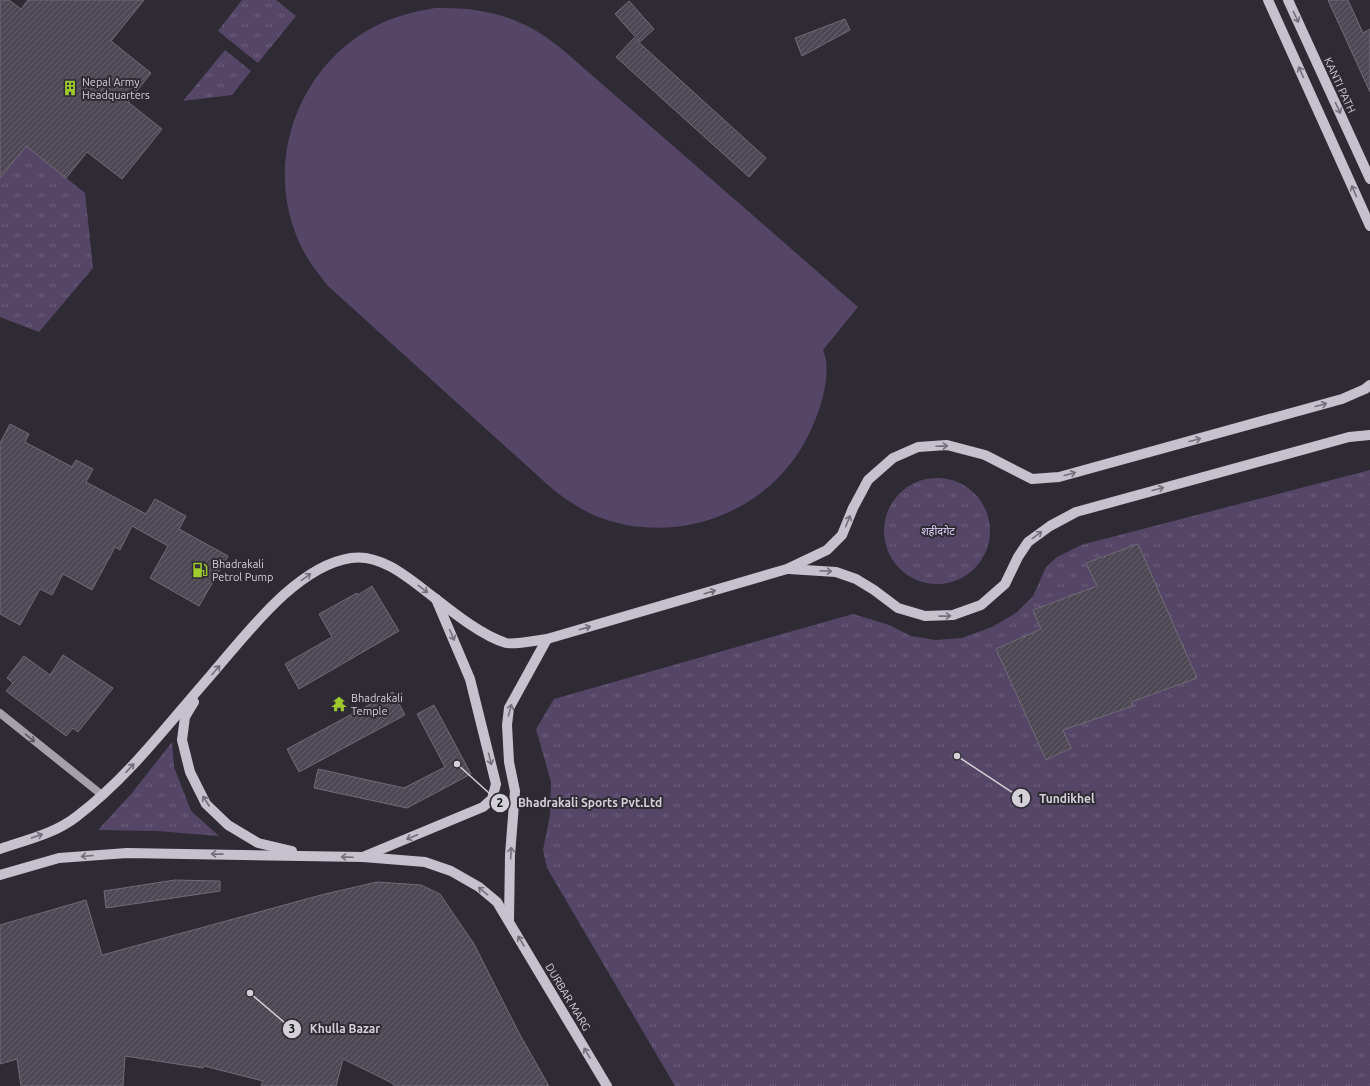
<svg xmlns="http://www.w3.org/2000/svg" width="1370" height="1086" font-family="Ubuntu,'Noto Sans Devanagari',sans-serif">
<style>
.grass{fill:url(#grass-tufts)}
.pitch{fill:#554667}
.building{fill:url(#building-hatch);stroke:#706b77}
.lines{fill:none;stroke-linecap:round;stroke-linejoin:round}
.secondary{stroke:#a5a1aa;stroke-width:8}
.primary{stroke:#c6c1cc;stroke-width:10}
.oneway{stroke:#736e79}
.oneway2{stroke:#5e5a64}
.labels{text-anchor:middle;stroke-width:4;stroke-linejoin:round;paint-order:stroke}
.poi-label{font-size:11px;fill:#d3d0d7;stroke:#2f2b35;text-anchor:start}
.street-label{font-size:11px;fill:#d3d0d7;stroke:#2f2b35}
.park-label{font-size:11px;fill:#e3d3fa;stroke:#2f2b35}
.leader{fill:none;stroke:#d3d0d7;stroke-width:1.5}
.callout-dot{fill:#d3d0d7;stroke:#2f2b35;stroke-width:1.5}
.mark-label{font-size:12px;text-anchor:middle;font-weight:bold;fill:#111}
.callout-label{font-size:12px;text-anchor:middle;font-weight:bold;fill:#d3d0d7;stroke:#2f2b35;stroke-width:4;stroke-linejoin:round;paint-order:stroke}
</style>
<defs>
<pattern id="grass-tufts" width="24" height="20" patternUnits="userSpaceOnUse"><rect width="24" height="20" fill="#554667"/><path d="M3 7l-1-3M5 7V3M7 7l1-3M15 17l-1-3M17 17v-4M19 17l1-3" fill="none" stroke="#6d607c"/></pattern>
<pattern id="building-hatch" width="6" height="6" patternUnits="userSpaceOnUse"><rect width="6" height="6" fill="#4d4853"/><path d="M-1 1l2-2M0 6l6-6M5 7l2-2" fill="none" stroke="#66616b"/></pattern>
</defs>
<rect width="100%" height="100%" fill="#2f2b35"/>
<g class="grass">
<polygon points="242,0 276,0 296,16 258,63 218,31"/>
<polygon points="225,50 251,71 232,95 183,101"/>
<polygon points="26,146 85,193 93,268 39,332 0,317 0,178"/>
<polygon points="1370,470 1370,1086 675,1086 547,868 543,850 550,815 551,782 536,729 554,699 853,614 889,625 911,636 935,640 962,638 992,627 1016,613 1033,596 1046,567 1057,557 1081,545"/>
<circle cx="937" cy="531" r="53"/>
<polygon points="172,742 174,767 191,811 219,836 157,831 98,830 132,793"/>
</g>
<path class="pitch" d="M435,8c52,-1 88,9 128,42l295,257 -35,43c1,4 3,8 3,11 3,23 -7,53 -17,73 -38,79 -133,114 -213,82 -18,-8 -33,-18 -48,-31l-220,-199c-14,-17 -27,-35 -34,-57 -30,-85 17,-183 103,-212 12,-4 25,-7 38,-9z"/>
<g class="building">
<polygon points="0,0 9,0 21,9 28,0 144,0 111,41 151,73 128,102 162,129 122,179 87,152 66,178 26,146 0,178"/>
<polygon points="1328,0 1348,0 1363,33 1370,29 1370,92"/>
<polygon points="629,1 654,29 640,42 615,14"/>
<polygon points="845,19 850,30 802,56 795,38"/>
<polygon points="634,38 766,158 749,177 616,57"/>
<polygon points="10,424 29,434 25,442 72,467 76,460 93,469 86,482 146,514 155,499 186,516 179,529 228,556 199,606 150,578 168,546 132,526 120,550 115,547 92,590 63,574 52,595 40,589 20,625 0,614 0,443"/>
<polygon points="1138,544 1197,678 1131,702 1133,706 1063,730 1071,748 1046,760 996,649 1041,629 1033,610 1097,586 1086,563"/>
<polygon points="372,586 399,631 299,689 285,664 332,637 319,614 357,593 358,595"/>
<polygon points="63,655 113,688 78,732 73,728 66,736 6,691 13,683 7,678 24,656 50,675"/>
<polygon points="393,692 405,715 299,772 287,749"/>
<polygon points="434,705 471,774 407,808 314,788 318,769 404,788 445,767 417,714"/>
<polygon points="175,880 220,881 220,891 106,908 104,891"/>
<polygon points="377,882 421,885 440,894 474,944 519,1033 549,1086 395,1086 390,1082 343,1059 336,1086 261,1086 263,1081 204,1066 203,1068 125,1056 123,1086 21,1086 17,1059 0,1064 0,925 86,900 102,955 321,895"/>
</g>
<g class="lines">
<polyline class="secondary" points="0,713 102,795"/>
<g class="primary">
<polyline points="1268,0 1370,226"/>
<polyline points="1288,0 1370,179"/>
<polyline points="789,569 836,572 856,579 874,590 898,608 925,616 953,615 981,605 1005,584 1018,557 1028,542 1050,526 1076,512 1349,437 1370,435"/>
<polyline points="194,702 185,717 182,740 190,772 206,804 228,825 258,843 292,851"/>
<path d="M0,849c26,-9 54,-15 76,-32 52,-39 92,-93 135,-142 35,-40 85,-109 140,-117 32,-5 62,24 85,41 19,15 47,37 70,44 8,2 32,-3 41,-4l240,-70 40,-19 15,-15 11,-27 15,-28 25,-22 25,-11 29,-2 38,10 47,24 27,-2 283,-78 23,-10 5,-4"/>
<polyline points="365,856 483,807 492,799 496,784 470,679 436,599"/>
<polyline points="0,875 59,858 127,853 363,857 425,862 451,871 479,887 497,902 607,1086"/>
<polyline points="509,920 510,855 515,791 509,762 507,725 509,708 547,639"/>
</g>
</g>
<defs><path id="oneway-shaft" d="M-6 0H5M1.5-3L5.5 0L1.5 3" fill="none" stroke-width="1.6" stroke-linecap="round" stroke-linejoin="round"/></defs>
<g class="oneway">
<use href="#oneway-shaft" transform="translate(1296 17) rotate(65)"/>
<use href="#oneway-shaft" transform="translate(1301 72) rotate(-114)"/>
<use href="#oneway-shaft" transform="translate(1338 108) rotate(65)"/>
<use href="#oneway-shaft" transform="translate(1354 191) rotate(-114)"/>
<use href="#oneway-shaft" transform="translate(1321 405) rotate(-15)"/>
<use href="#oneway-shaft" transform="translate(1195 440) rotate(-15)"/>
<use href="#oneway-shaft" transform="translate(942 446) rotate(-2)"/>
<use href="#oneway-shaft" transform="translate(1070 474) rotate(-15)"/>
<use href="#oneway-shaft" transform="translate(1158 489) rotate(-15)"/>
<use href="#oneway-shaft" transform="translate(848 521) rotate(-68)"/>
<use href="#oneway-shaft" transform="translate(1037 535) rotate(-36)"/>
<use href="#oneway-shaft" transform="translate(826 571) rotate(3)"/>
<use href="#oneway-shaft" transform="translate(306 577) rotate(-36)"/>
<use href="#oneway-shaft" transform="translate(423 589) rotate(38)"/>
<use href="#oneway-shaft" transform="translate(710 592) rotate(-16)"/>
<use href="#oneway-shaft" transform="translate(945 616) rotate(-1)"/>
<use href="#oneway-shaft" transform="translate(585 628) rotate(-16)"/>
<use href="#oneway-shaft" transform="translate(452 635) rotate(67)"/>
<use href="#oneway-shaft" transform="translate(216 670) rotate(-49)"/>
<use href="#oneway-shaft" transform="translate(510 710) rotate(-75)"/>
<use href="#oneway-shaft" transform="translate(490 759) rotate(76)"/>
<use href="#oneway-shaft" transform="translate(130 768) rotate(-47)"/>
<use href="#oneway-shaft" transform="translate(206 801) rotate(-123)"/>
<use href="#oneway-shaft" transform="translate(37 836) rotate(-19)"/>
<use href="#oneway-shaft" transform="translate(412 837) rotate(157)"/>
<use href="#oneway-shaft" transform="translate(511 853) rotate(-87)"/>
<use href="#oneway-shaft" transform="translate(217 854) rotate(-179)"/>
<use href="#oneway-shaft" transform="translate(87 856) rotate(175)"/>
<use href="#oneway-shaft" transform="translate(347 857) rotate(-178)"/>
<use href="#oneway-shaft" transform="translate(483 891) rotate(-141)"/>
<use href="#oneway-shaft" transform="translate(521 941) rotate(-121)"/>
<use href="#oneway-shaft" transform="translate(587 1053) rotate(-121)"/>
</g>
<use class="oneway2" href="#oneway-shaft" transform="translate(30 738) rotate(39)"/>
<defs>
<symbol id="building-bare" viewBox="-9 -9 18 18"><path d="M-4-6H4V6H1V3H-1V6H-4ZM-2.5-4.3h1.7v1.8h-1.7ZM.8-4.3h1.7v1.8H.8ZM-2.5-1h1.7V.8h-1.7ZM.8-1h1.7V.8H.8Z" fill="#9eca2e" stroke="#2f2b35" stroke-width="2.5" paint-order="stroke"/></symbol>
<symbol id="fuel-bare" viewBox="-9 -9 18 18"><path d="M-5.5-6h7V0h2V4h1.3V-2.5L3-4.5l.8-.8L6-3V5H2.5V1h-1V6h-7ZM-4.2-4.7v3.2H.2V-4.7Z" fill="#9eca2e" stroke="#2f2b35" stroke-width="2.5" paint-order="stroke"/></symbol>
<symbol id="temple-bare" viewBox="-9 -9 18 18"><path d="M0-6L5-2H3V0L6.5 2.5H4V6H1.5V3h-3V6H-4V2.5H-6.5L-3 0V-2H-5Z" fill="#9eca2e" stroke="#2f2b35" stroke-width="2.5" paint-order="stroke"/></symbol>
</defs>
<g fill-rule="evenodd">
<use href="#building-bare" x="59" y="77" width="22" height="22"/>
<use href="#fuel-bare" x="189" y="559" width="22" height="22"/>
<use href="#temple-bare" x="328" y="693" width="22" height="22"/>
</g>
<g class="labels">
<g class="poi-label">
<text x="82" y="86">Nepal Army<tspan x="82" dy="13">Headquarters</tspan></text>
<text x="212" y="568">Bhadrakali<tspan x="212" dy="13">Petrol Pump</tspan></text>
<text x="351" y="702">Bhadrakali<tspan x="351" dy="13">Temple</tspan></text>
</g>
<g class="street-label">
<text transform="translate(1340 85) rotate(65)" y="4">KANTI PATH</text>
<text transform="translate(568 997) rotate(59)" y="4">DURBAR MARG</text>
</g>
<g class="park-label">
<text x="938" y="535">शहीदगेट</text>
</g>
</g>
<path class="leader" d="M957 756L1021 798M457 764L500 803M250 993L292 1029"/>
<g class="callout-dot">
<circle cx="957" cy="756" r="4"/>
<circle cx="457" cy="764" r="4"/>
<circle cx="250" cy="993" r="4"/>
<circle cx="1021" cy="798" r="10"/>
<circle cx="500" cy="803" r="10"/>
<circle cx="292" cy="1029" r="10"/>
</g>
<g class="mark-label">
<text x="1021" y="803">1</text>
<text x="500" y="807">2</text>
<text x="292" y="1033">3</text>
</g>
<g class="callout-label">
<text x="1067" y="803">Tundikhel</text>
<text x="590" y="807">Bhadrakali Sports Pvt.Ltd</text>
<text x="345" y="1033">Khulla Bazar</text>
</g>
</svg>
